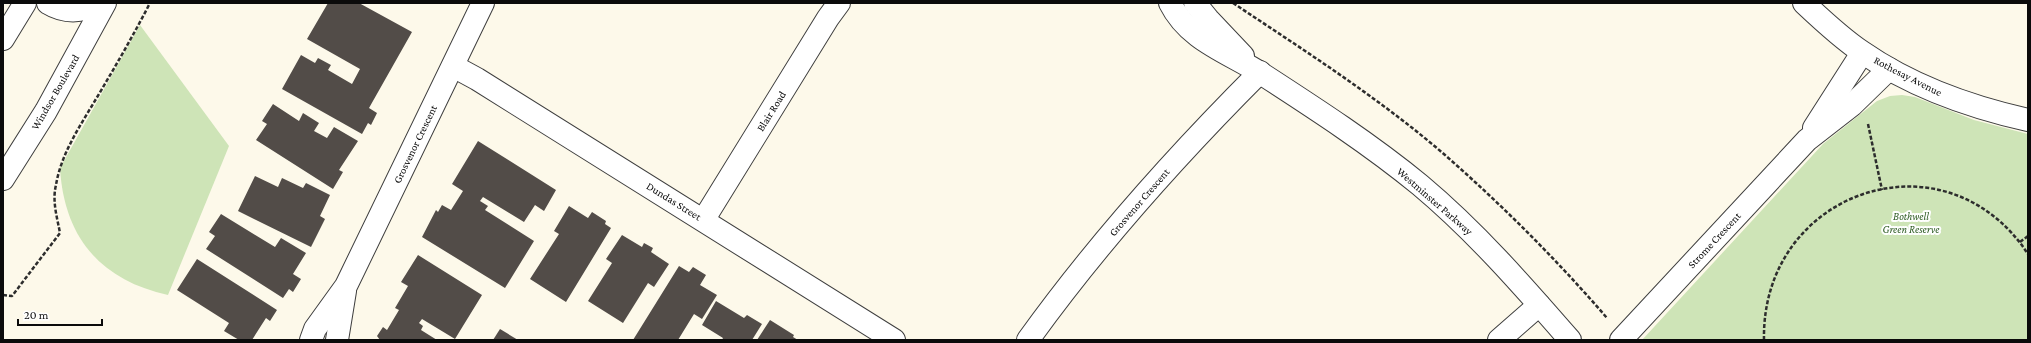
<svg xmlns="http://www.w3.org/2000/svg" width="2031" height="343" font-family="'Crimson Pro',serif">
<style>
.green{fill:#cee4b7}
.building{fill:#524c48}
.lines{fill:none;stroke-linecap:round;stroke-linejoin:round}
.minor-casing{stroke:#3e3e3e;stroke-width:24}
.path{stroke:#2d2d2d;stroke-width:2.5;stroke-dasharray:4 2;stroke-linecap:butt}
.minor{stroke:#fff;stroke-width:22}
.labels{text-anchor:middle;stroke-width:4;stroke-linejoin:round;paint-order:stroke}
.street-label{font-size:11px;fill:#0b0b0b;stroke:#fff}
.park-label{font-size:11px;font-style:italic;fill:#2d5b22;stroke:#fff}
</style>
<rect width="100%" height="100%" fill="#fdf9ea"/>
<g class="green">
<path d="M140,25l89,121 -61,149c-68,-15 -104,-58 -108,-127z"/>
<polygon points="1902,95 1915,97 1974,120 2028,134 2028,340 1642,340 1823,144 1877,101 1890,96"/>
</g>
<g class="building">
<polygon points="328,3 359,3 412,32 369,108 377,113 371,125 368,123 362,134 282,89 301,55 315,63 318,58 331,65 328,70 352,84 360,69 307,39"/>
<polygon points="273,104 299,121 303,113 319,123 314,131 327,138 334,127 358,141 339,170 343,172 333,189 256,140 267,124 262,121"/>
<polygon points="478,141 556,190 544,211 535,205 524,222 483,197 480,201 488,206 485,210 534,241 505,288 422,237 436,210 438,212 442,205 451,210 463,191 452,184"/>
<polygon points="255,176 278,187 282,178 303,188 306,183 330,195 320,216 325,219 311,247 238,211"/>
<polygon points="569,206 588,218 592,212 606,221 605,224 611,228 566,302 530,279 559,234 554,231"/>
<polygon points="221,214 275,247 281,238 306,253 293,274 301,279 293,292 289,289 283,298 206,249 215,236 209,232"/>
<polygon points="622,235 642,247 644,243 653,248 651,252 669,264 654,287 648,283 623,323 588,301 612,263 606,259"/>
<polygon points="418,255 482,295 455,339 422,319 419,323 423,326 421,330 437,340 380,340 377,336 383,327 387,330 399,310 395,308 408,286 401,282"/>
<polygon points="197,259 277,310 270,321 266,318 252,340 239,340 224,331 229,323 177,290"/>
<polygon points="679,266 689,272 693,267 706,275 700,285 717,295 702,319 694,314 678,340 633,340"/>
<polygon points="716,301 744,318 747,315 762,324 752,340 722,340 723,338 702,325"/>
<polygon points="770,320 794,335 793,337 798,340 757,340"/>
<polygon points="500,329 518,340 493,340"/>
</g>
<g class="lines">
<defs>
<g id="minor">
<path d="M48,3c18,11 35,9 53,0"/>
<path d="M1170,3c19,38 58,49 92,71 54,35 108,70 158,111 55,46 103,101 150,155"/>
<polyline points="1195,3 1208,19 1243,56"/>
<path d="M1804,3c18,17 37,35 58,49 49,34 108,55 166,68"/>
<polyline points="3,39 25,3"/>
<polyline points="453,66 477,79 894,340"/>
<polyline points="1814,128 1862,53"/>
<polyline points="3,179 46,111 105,3"/>
<polyline points="704,219 828,18 839,3"/>
<polyline points="311,340 315,329 346,286 483,3"/>
<polyline points="337,340 345,291"/>
<path d="M1028,340c69,-96 148,-184 232,-268"/>
<polyline points="1499,340 1539,305"/>
<polyline points="1621,340 1807,140 1852,105 1889,69"/>
</g>
</defs>
<use href="#minor" class="minor-casing"/>
<g class="path">
<path d="M1233,3c72,48 146,95 212,152 58,51 112,105 162,163"/>
<polyline points="1868,124 1882,190"/>
<polyline points="2020,242 2028,236"/>
<path d="M3,295l9,1 48,-63c-3,-16 -8,-32 -4,-48 5,-31 24,-59 40,-86 19,-32 37,-63 54,-96"/>
<path d="M1764,340c-3,-149 181,-212 264,-86"/>
</g>
<use href="#minor" class="minor"/>
</g>
<g class="labels">
<g class="street-label">
<text transform="translate(1908 76) rotate(27)" y="4">Rothesay Avenue</text>
<text transform="translate(55 92) rotate(-60)" y="4">Windsor Boulevard</text>
<text transform="translate(771 111) rotate(-58)" y="4">Blair Road</text>
<text transform="translate(415 144) rotate(-64)" y="4">Grosvenor Crescent</text>
<text transform="translate(674 201) rotate(32)" y="4">Dundas Street</text>
<text transform="translate(1435 201) rotate(41)" y="4">Westminster Parkway</text>
<text transform="translate(1139 202) rotate(-49)" y="4">Grosvenor Crescent</text>
<text transform="translate(1714 240) rotate(-47)" y="4">Strome Crescent</text>
</g>
<g class="park-label">
<text x="1911" y="220">Bothwell<tspan x="1911" dy="13">Green Reserve</tspan></text>
</g>
</g>
<rect width="2031" height="343" fill="none" stroke="#0b0b0b" stroke-width="8"/>
<path d="M18 319v6h84v-6" fill="none" stroke="#0b0b0b" stroke-width="2"/>
<text x="24" y="319" font-size="12" fill="#0b0b0b" stroke="#ffffff" stroke-width="3" paint-order="stroke">20 m</text>
</svg>
